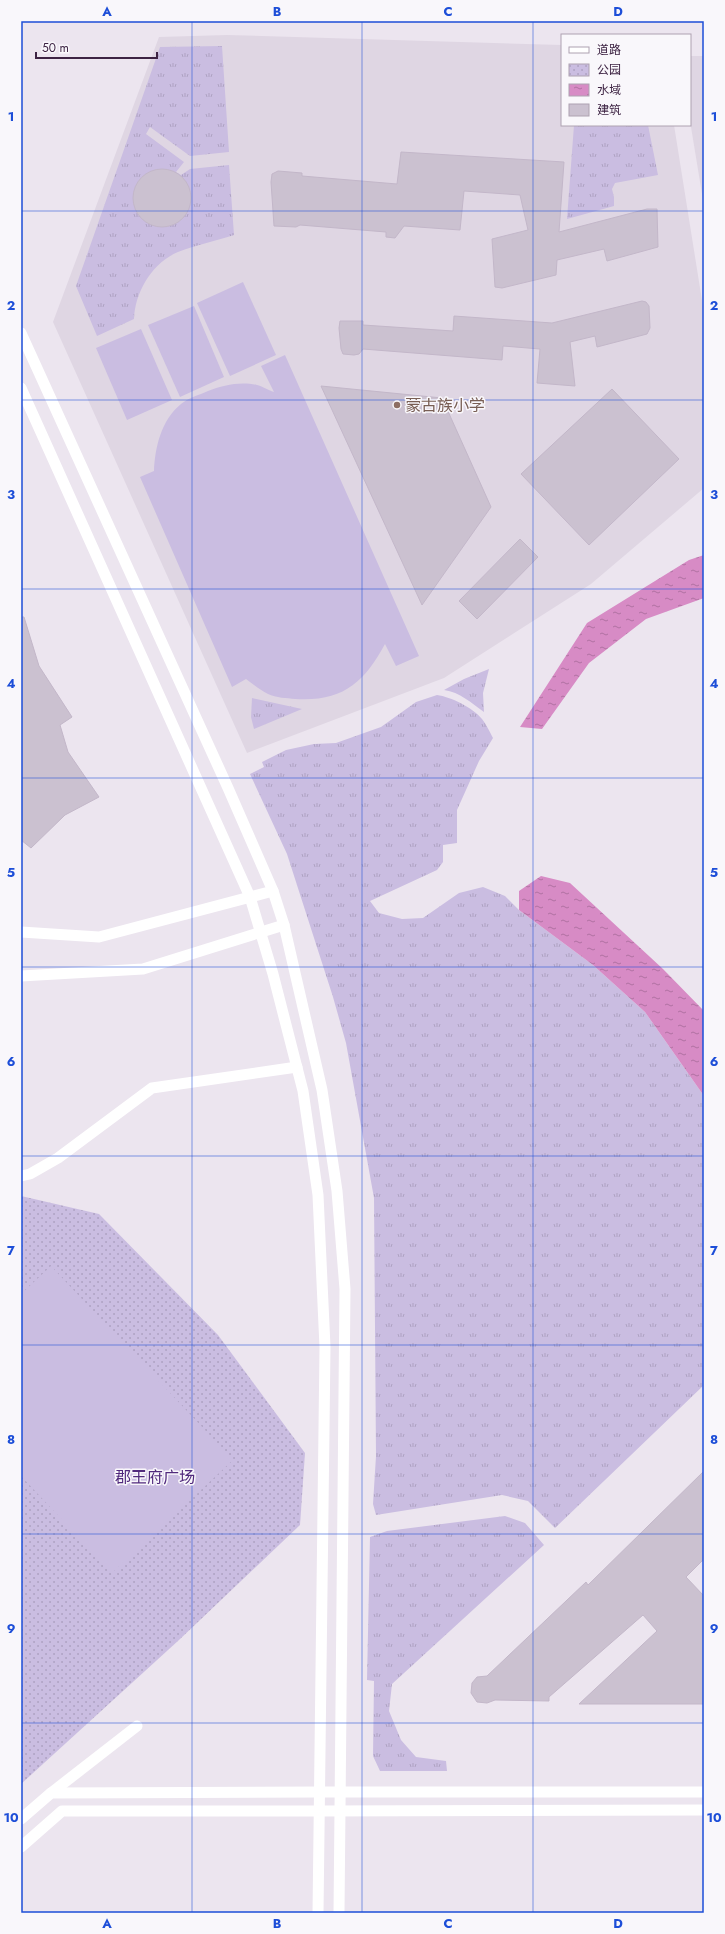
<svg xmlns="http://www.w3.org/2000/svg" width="725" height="1934" font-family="Jost,'Noto Sans SC',sans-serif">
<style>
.built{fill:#dfd6e3}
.grass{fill:url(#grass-tufts)}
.park{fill:url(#park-dots)}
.garden{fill:#cabde1}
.water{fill:url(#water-ripples)}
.building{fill:#cbc1d0;stroke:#c3b7c9}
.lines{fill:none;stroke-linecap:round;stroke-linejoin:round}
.minor{stroke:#fff;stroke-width:11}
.tertiary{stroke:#fff;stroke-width:11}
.grid{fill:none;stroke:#1d4ed8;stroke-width:1;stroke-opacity:0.55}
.education-dot{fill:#8d6e63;stroke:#f9f7fb;stroke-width:1.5}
.labels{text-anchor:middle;stroke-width:3;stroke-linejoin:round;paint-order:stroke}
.education-label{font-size:16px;fill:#785e54;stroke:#f9f7fb;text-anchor:start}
.park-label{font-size:16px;fill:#512a7d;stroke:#f9f7fb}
.neatline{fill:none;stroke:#1d4ed8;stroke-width:1.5}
.grid-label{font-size:13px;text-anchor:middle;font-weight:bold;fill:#1d4ed8}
</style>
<defs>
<pattern id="grass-tufts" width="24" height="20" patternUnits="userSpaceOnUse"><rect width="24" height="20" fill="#cabde1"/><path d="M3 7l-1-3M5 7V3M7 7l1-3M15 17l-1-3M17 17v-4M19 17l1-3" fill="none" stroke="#aea2c2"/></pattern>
<pattern id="park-dots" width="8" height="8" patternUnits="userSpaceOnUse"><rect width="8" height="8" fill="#cabde1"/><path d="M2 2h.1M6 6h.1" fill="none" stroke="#aea2c2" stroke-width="1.8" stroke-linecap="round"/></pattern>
<pattern id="water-ripples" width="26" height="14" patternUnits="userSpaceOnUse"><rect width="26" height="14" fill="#d78bc5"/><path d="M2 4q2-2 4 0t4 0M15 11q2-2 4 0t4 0" fill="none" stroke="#b071a2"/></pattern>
</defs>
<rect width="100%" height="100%" fill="#ece5ef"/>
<g class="built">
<polygon points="227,35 562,45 562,125 674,125 704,313 704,488 591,584 444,678 247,753 53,322 159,37"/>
<polygon points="690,56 704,56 704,206 690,121"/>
</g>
<g class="grass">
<path d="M222,46l7,106 -39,4 -40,-29 -4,7 38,28 -8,10 5,3 9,-6 39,-4 5,70c-19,6 -38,10 -56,17 -26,11 -43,40 -44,67l-37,17 -21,-50 84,-239z"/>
<polygon points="574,125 648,125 658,175 615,183 612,189 614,197 614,206 567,219"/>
<path d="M489,669l-6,24 1,19c-13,-9 -24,-20 -40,-22l20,-11z"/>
<path d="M437,695c14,2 35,12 45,24 4,5 8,13 11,19l-14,23 -22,49v33l-14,2v17l-6,8 -67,31 9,12 23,6 21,-1 36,-25 24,-6 22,9 14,14 74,55 52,47 59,84v289l-149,143 -27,-27 -26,-6 -126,20 -3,-11 3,-48 -2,-258 -28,-155 -13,-46 -46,-143 -37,-80 14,-7 -2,-5 24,-12 28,-6 22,-1 45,-16 35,-25z"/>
<polygon points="252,698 302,709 254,729 251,717"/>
<polygon points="505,1516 525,1523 544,1545 392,1684 389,1711 401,1740 416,1757 446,1761 447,1771 380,1771 373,1756 374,1681 367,1680 370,1537 387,1531"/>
</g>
<polygon class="park" points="21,1196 99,1214 218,1335 305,1453 300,1525 179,1640 21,1784"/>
<g class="garden">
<polygon points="243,282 276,355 230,376 197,303"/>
<polygon points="194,306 224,377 180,397 148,325"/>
<polygon points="141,329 172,400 127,420 96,348"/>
<path d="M285,355l134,301 -23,10 -11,-22c-21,39 -43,58 -90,55 -8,-1 -19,-1 -27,-5 -8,-4 -15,-10 -22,-15l-14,8 -92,-210 14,-6c1,-23 7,-51 27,-67 7,-6 18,-9 27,-13 15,-6 33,-10 49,-6 5,1 11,5 17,7l-13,-26z"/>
<polygon points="51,1266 233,1460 112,1573 21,1476 21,1294"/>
</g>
<g class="water">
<polygon points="704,555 704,598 646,619 589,663 542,729 520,727 587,623 689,560"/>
<polygon points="541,876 570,883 663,969 704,1011 704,1096 645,1012 593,965 519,910 519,891"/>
</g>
<g class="building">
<polygon points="401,152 564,162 559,232 647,209 657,209 658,247 607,261 604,249 557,260 556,275 502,288 495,287 492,239 528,230 520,195 464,191 460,230 404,226 395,238 386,237 386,232 300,225 296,227 274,226 271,182 272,174 278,171 302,173 302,176 397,184"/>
<circle cx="162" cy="198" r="29"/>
<polygon points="642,301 646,302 649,306 650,328 647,334 597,347 595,336 570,342 575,386 537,383 540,349 503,346 502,360 363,349 359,354 354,355 343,354 341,349 339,328 340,321 363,321 363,325 453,331 454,316 552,323"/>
<polygon points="321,386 442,398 491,507 422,605"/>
<polygon points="612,389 679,459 589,545 521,474"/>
<polygon points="520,539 538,557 477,619 459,601"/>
<polygon points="21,617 24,617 39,666 72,717 60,725 68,752 99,797 65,815 31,848 21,840"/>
<polygon points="704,1471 704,1559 686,1577 704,1596 704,1704 579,1704 657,1631 643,1615 549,1697 549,1701 495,1700 487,1703 477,1702 471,1693 472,1683 477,1677 487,1676 586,1582 588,1585"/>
</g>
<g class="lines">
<g class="minor">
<polyline points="21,1176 30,1174 58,1158 152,1088 297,1067"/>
<polyline points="51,1793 137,1726"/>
<polyline points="21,1819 51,1793 319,1792"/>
<polyline points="21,1847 62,1811 319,1811"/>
</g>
<g class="tertiary">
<polyline points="21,333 228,788 273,891 284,925 322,1090 337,1191 345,1289 339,1913"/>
<polyline points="21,388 250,897 273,974 303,1091 318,1195 325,1347 318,1913"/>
<polyline points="21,932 99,937 273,891"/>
<polyline points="21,976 143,969 284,925"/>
<polyline points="319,1792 704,1792"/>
<polyline points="319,1811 704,1810"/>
</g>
</g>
<path class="grid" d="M192,21v1892M362,21v1892M533,21v1892M21,211h683M21,400h683M21,589h683M21,778h683M21,967h683M21,1156h683M21,1345h683M21,1534h683M21,1723h683"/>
<circle class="education-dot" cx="397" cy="405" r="4"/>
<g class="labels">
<g class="education-label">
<text x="405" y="411">蒙古族小学</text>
</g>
<g class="park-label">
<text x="155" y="1483">郡王府广场</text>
</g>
</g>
<rect width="725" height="1934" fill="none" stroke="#f9f7fb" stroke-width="44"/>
<rect x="561" y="34" width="130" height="92" fill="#f9f7fb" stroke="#aea2b1"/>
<rect x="569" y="47" width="20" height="6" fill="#ffffff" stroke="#aea2b1"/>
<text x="597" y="54" font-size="12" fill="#3d2343">道路</text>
<rect x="569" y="64" width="20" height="12" fill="url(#park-dots)" stroke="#aea2b1"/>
<text x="597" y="74" font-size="12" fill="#3d2343">公园</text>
<rect x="569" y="84" width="20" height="12" fill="url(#water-ripples)" stroke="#aea2b1"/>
<text x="597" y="94" font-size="12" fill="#3d2343">水域</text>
<rect x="569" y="104" width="20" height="12" fill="#cbc1d0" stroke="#aea2b1"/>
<text x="597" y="114" font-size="12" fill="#3d2343">建筑</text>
<path d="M36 52v6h121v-6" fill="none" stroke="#3d2343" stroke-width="2"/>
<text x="42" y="52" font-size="12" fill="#3d2343" stroke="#f9f7fb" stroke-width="3" paint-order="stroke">50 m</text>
<rect x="22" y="22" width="681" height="1890" class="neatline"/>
<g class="grid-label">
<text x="107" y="16">A</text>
<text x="277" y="16">B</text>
<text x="448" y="16">C</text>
<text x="618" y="16">D</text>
<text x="11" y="121">1</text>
<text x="714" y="121">1</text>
<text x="11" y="310">2</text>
<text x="714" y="310">2</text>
<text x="11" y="499">3</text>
<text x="714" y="499">3</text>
<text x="11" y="688">4</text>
<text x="714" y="688">4</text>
<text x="11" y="877">5</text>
<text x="714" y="877">5</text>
<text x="11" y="1066">6</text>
<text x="714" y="1066">6</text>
<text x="11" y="1255">7</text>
<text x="714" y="1255">7</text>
<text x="11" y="1444">8</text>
<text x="714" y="1444">8</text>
<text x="11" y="1633">9</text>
<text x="714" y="1633">9</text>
<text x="11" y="1822">10</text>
<text x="714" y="1822">10</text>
<text x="107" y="1928">A</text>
<text x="277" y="1928">B</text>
<text x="448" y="1928">C</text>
<text x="618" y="1928">D</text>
</g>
</svg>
